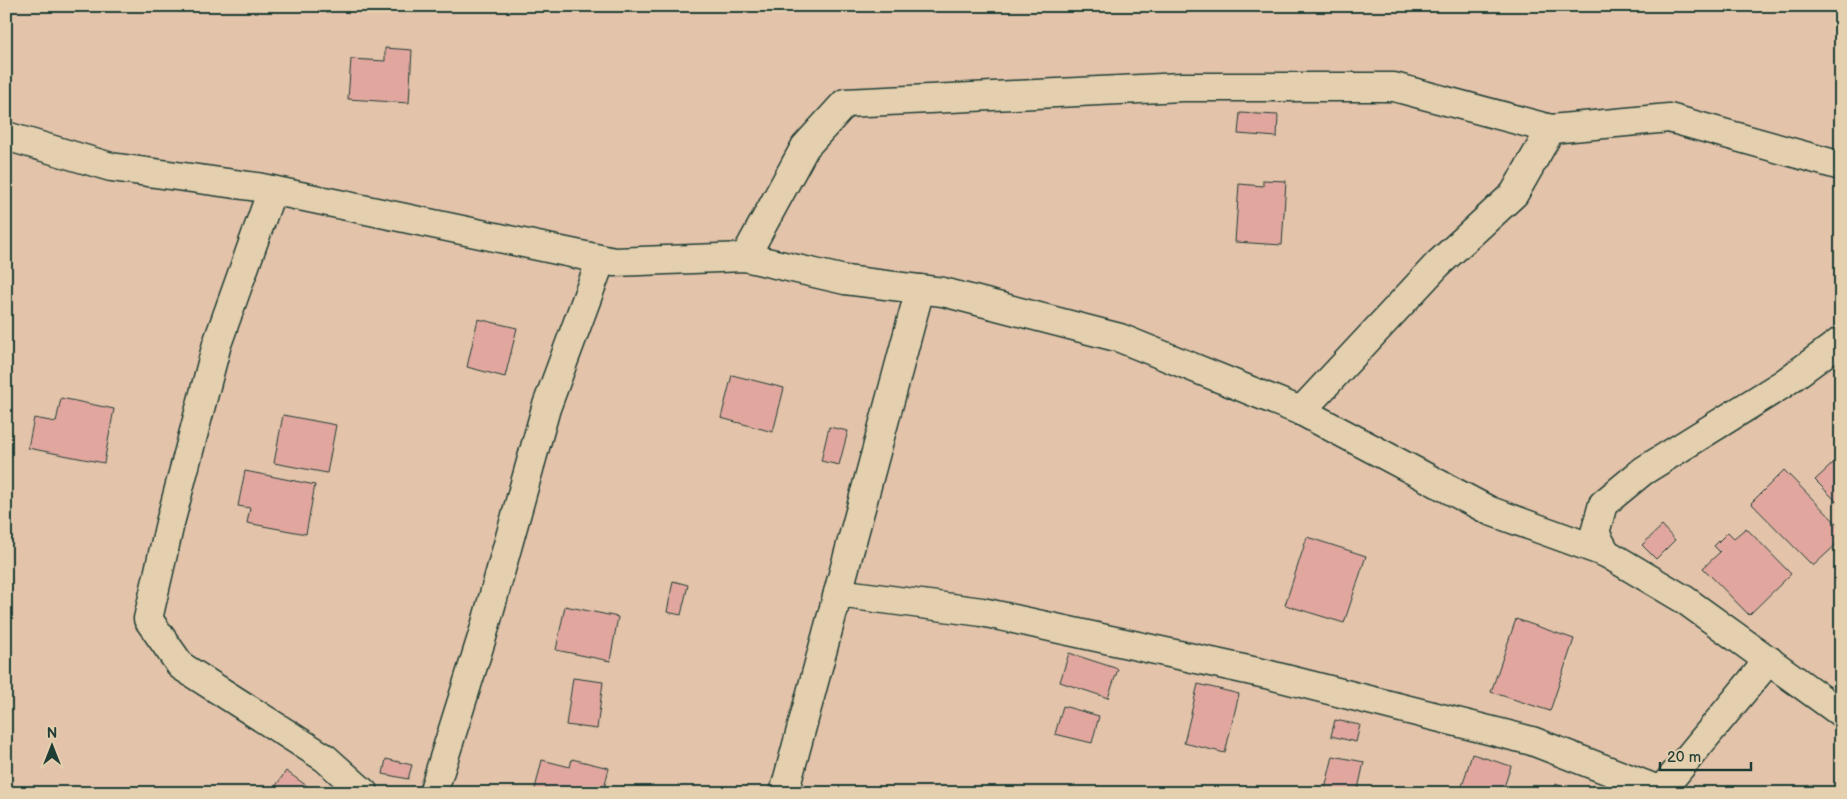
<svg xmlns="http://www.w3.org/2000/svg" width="1847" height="799" font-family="'Balsamiq Sans',sans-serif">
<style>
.building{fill:#e1a79f;stroke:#1f3d34}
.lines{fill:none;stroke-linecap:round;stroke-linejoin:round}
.minor-casing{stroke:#1f3d34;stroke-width:31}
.minor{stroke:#e4cfae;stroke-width:28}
</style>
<rect width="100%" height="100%" fill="#e3c3aa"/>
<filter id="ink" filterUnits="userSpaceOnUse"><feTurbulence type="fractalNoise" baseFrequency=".02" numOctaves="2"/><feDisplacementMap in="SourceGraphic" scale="10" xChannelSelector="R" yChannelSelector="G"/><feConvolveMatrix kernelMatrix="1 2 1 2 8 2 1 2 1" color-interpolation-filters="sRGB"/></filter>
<g filter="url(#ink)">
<g class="building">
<polygon points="385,48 412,50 409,103 348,99 351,59 385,61"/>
<polygon points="1240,113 1278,115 1277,137 1238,134"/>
<polygon points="1263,180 1286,181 1282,245 1235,242 1239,184 1263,186"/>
<polygon points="478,319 517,328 505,377 467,367"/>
<polygon points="732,375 784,388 773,432 721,418"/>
<polygon points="61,398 114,409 104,463 28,448 34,418 56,422"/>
<polygon points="283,415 336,425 327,473 274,463"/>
<polygon points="829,427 848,431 839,465 821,461"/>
<polygon points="1841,456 1841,506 1815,480"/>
<polygon points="1784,470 1841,528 1841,540 1813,566 1751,503"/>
<polygon points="245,471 315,485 306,534 247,523 250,508 238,506"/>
<polygon points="1662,526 1675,540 1656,559 1642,545"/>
<polygon points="1746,528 1791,574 1749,615 1703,568 1720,552 1714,546 1728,532 1734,538"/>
<polygon points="1307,537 1366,556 1344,623 1285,605"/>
<polygon points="673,581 688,585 681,615 667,612"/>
<polygon points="565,606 618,617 610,661 556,650"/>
<polygon points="1516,619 1574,639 1550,711 1491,692"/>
<polygon points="1069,653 1118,669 1108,698 1060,682"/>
<polygon points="573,678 603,682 597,729 566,725"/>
<polygon points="1198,684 1239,694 1225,753 1184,743"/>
<polygon points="1063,706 1099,716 1092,743 1055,734"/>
<polygon points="1335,720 1360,725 1356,742 1331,736"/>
<polygon points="1472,754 1511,766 1502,793 1460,793"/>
<polygon points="1333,756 1364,762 1358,789 1374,793 1324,793"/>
<polygon points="386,759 412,765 408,779 383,774"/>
<polygon points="572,759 609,768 603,793 534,793 542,760 570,767"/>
<polygon points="286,771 317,793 271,793"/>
<polygon points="1556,784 1575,793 1552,793"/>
</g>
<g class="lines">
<defs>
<g id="minor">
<polyline points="6,136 111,167 257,187 614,262 745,257 845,280 943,292 1120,338 1301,411 1490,511 1606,553"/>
<polyline points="272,190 217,344 170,523 148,619 181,666 325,758 364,793"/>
<polyline points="745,257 805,147 845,103 1182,87 1394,87 1551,129 1669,118 1841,166"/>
<polyline points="1841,341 1783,384 1643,471 1603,504 1595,533 1606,553 1685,600 1841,713"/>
<polyline points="1301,411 1438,264 1514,194 1551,129"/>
<polyline points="838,593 982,612 1266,674 1532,741 1661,791"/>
<polyline points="433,793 483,634 546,408 601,260"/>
<polyline points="784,793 920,289"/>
<polyline points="1659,793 1769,660"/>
</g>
</defs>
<use href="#minor" class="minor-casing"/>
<use href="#minor" class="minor"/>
</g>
</g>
<rect width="1847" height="799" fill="none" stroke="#e4cfae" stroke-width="25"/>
<rect x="12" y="12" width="1822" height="774" fill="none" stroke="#1f3d34" stroke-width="2" filter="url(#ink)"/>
<g transform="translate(52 746)" stroke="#e4cfae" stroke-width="4" paint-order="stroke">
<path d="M0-4L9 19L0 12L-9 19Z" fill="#1f3d34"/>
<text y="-8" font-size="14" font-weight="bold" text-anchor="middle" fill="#1f3d34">N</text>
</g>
<path d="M1660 762v8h91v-8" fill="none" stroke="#1f3d34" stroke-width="2.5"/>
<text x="1667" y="762" font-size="15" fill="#1f3d34" stroke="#e4cfae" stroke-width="4" paint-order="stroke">20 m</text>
</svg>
